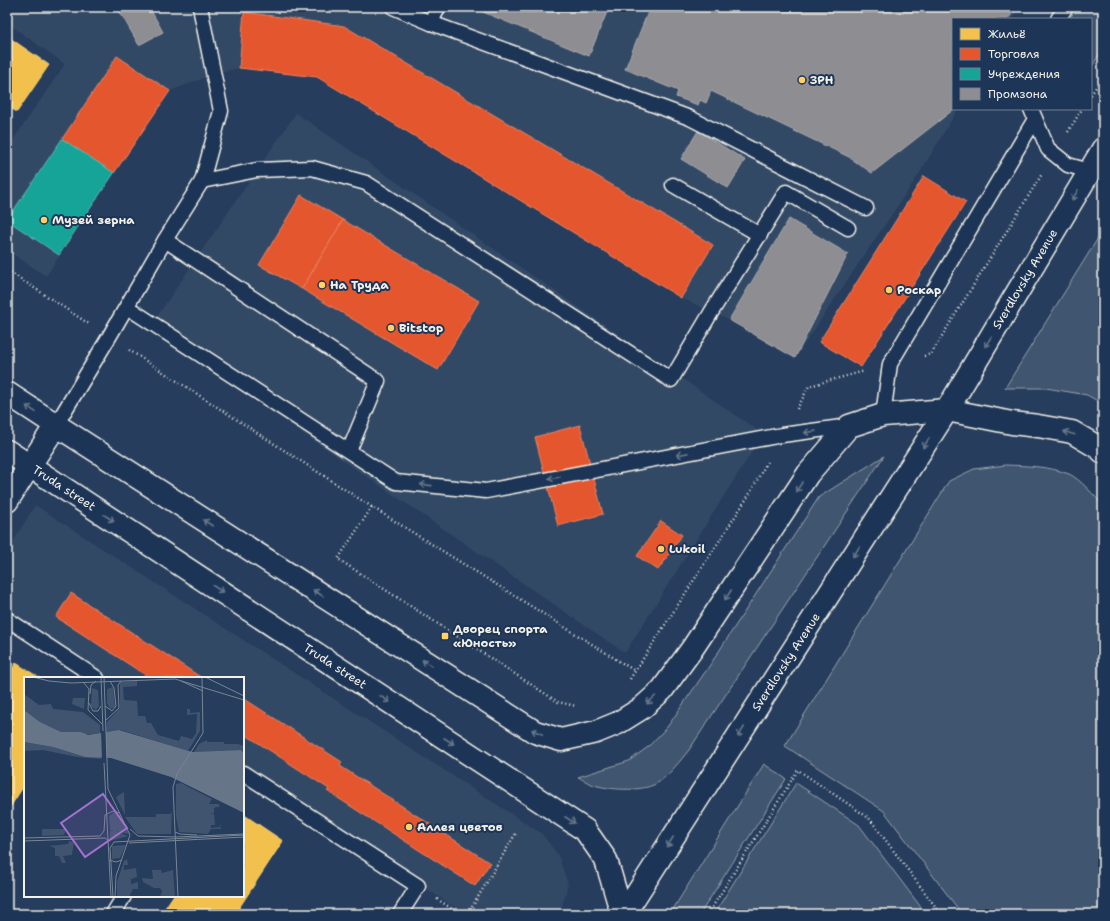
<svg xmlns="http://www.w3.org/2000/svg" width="1110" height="921" font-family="'Shantell Sans',sans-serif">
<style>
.built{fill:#334966}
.green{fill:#40546f;stroke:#9aa2ac}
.homes{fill:#f2c14e;stroke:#f3cf7c}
.shops{fill:#e4572e;stroke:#e98566}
.public{fill:#17a398;stroke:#59bab0}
.industry{fill:#8d8d92;stroke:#acabac}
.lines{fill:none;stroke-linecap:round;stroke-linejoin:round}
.service-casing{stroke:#f4f1e8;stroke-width:17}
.minor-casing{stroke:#f4f1e8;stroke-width:25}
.primary-casing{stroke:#f4f1e8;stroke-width:25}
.path{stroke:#f4f1e8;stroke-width:2.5;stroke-dasharray:1 3;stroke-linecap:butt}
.service{stroke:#1d3557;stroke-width:14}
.minor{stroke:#1d3557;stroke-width:22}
.primary{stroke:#1d3557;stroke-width:22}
.oneway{stroke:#68778a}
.poi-dot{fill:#ffd166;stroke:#1d3557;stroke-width:1.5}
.labels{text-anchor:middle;stroke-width:4;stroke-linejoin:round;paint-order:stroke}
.poi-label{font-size:12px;font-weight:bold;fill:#f4f1e8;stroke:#1d3557;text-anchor:start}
.street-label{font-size:12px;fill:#f4f1e8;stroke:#1d3557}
.inset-road{fill:none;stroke:#788595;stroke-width:1}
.view{fill:#a571cd;fill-opacity:0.15;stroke:#a571cd;stroke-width:2}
.inset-edge{fill:none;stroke:#f4f1e8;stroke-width:2}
</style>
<rect width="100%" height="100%" fill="#263d5d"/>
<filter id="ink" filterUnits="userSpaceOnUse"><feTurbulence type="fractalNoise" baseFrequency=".025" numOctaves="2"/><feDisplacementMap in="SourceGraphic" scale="8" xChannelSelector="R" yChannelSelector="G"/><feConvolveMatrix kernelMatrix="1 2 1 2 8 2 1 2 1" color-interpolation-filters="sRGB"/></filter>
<g filter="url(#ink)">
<g class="built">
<polygon points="7,7 1019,7 1012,19 953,19 953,109 958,109 919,174 795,358 729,320 681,298 317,77 239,68 214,74 170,91 46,276 7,250 7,149 65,64 7,23"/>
<polygon points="296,113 763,434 625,653 149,328"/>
<polygon points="35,505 541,833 558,855 568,884 560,914 465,914 243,769 243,678 104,678 7,615 7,552"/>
</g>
<g class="green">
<polygon points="1076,7 1103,7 1103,48 1091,68 1091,19 1070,19"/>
<polygon points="1103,230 1103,404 1087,395 1046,388 1005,388"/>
<path d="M884,456l-195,294c-9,11 -18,23 -30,32 -14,10 -45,8 -61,4 -7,-1 -14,-6 -20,-9l51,-16 19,-14 20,-21 42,-61 109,-168z"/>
<path d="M1006,465c22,1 42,1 63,9 10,4 28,24 34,32v408h-141l-78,-103 -99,-65 164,-265 25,-12z"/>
<polygon points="764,764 786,779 700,914 670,914"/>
<polygon points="796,783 859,825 926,914 714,914"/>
</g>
<g class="homes">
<polygon points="7,36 49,65 17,112 7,106"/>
<polygon points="16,663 40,678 25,678 25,784 7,812 7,677"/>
<polygon points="243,814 283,841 235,914 161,914 173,896 243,896"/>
</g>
<g class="shops">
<polygon points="244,12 344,26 713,245 681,298 317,77 239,68"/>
<polygon points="117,56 170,91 114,173 62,139"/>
<polygon points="924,176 966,202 861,367 819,342"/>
<polygon points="301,195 343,220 302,289 259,265"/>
<polygon points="343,220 479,301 438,370 302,289"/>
<polygon points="580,425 603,514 558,526 535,437"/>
<polygon points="661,521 682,535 658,570 637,556"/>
<polygon points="71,593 202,678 150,678 56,617"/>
<polygon points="243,698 342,762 340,766 490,863 475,886 327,791 329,789 243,733"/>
</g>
<polygon class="public" points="62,139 114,173 59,255 7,220"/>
<g class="industry">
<polygon points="117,7 149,7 163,32 139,45"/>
<polygon points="485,7 609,7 589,56 483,12"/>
<polygon points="650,7 848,7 855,10 857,7 1017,7 1008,19 953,19 953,110 872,173 849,157 711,91 706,103 700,100 698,105 676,97 678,91 625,69"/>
<polygon points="698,131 745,160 728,188 681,159"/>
<polygon points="789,219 848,254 795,358 729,320"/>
</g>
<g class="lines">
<defs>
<g id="service">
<polyline points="393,7 431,23 438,7"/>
<polyline points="1058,19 1066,7"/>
<polyline points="431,23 690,118 866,208"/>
<polyline points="1031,109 1048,149 1068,165 1089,171"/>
<polyline points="202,181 257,170 312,168 366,183 671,380 712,311 786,192 848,228"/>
<polyline points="673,185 760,235"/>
<polyline points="165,240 378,381 349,451"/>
<polyline points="127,307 396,482 486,491 782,435 849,426"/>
<polyline points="883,415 890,364 1035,119"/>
<polyline points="56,425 109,337 165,240 202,181 221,111 200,7"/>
<polyline points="7,619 97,678"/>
<polyline points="243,773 418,886 400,914"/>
<polyline points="113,914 124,896"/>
</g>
<polyline id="minor" points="7,501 56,425"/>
<g id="primary">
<polyline points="7,393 56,425 535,732 561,740 596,732 618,723 642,708 662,690 692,649 808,474 849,426 883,415 947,410 1012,423 1038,426 1072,432 1099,448 1103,452"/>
<polyline points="7,451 585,830 606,860 622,914"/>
<polyline points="624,914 947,410 1103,149"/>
</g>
</defs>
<use href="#service" class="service-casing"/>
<use href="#minor" class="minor-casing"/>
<use href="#primary" class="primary-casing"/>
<g class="path">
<polyline points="1091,95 1103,76"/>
<polyline points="1068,132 1082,109"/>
<polyline points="7,270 89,324"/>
<polyline points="129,350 372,507 635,671"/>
<polyline points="924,356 931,354 1042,174"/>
<polyline points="797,409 809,386 865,371"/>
<polyline points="372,507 338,559 558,702 576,706"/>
<polyline points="630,679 749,495 767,462"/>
<polyline points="437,899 460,914"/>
<polyline points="468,914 516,833"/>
<polyline points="708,914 798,770 869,818 941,914"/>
</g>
<use href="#service" class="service"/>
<use href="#minor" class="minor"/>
<use href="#primary" class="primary"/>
</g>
<defs><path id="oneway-shaft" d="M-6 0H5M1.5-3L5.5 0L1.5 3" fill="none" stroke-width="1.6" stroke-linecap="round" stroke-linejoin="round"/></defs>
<g class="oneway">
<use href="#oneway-shaft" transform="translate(1075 195) rotate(121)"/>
<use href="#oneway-shaft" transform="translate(988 342) rotate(121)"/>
<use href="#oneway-shaft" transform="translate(31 409) rotate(-146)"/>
<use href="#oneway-shaft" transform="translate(810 432) rotate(172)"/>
<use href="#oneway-shaft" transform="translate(1069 433) rotate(-163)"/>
<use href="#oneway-shaft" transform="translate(926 443) rotate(123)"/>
<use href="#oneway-shaft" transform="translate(682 454) rotate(169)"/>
<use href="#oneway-shaft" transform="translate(554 478) rotate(169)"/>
<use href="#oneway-shaft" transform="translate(426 485) rotate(-174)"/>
<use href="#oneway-shaft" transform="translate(799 487) rotate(123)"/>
<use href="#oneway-shaft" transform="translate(109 518) rotate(33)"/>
<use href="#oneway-shaft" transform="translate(208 523) rotate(-147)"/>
<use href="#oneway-shaft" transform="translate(856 552) rotate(123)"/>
<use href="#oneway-shaft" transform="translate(218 589) rotate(33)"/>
<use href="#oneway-shaft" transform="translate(318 593) rotate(-147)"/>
<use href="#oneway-shaft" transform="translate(728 595) rotate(123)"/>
<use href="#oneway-shaft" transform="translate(427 663) rotate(-147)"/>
<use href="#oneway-shaft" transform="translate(385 699) rotate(33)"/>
<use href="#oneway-shaft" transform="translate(651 700) rotate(138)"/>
<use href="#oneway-shaft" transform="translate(537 732) rotate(-157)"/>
<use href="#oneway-shaft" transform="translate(741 732) rotate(123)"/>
<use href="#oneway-shaft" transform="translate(449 741) rotate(33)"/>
<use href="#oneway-shaft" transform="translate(570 820) rotate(33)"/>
<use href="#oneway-shaft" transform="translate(670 842) rotate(123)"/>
</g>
</g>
<g class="poi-dot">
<circle cx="802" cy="80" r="4"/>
<circle cx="44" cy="220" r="4"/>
<circle cx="322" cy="285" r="4"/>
<circle cx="889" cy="290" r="4"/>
<circle cx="391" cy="328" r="4"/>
<circle cx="661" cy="549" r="4"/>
<rect x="441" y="632" width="8" height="8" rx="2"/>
<circle cx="409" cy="827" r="4"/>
</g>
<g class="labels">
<g class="poi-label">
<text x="810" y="84">ЗРН</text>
<text x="52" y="224">Музей зерна</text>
<text x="330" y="289">На Труда</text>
<text x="897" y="294">Роскар</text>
<text x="399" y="332">Bitstop</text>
<text x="669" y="553">Lukoil</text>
<text x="453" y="633">Дворец спорта<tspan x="453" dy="14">«Юность»</tspan></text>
<text x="417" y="831">Аллея цветов</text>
</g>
<g class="street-label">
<text transform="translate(1025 279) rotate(-59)" y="4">Sverdlovsky Avenue</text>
<text transform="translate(64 488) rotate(33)" y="4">Truda street</text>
<text transform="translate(786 662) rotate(-57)" y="4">Sverdlovsky Avenue</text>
<text transform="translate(335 666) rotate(33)" y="4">Truda street</text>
</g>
</g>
<g transform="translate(24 677)">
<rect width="220" height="220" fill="#263d5d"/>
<path d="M113,4v5l-14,1 1,13 13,1 1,15h7l2,7h4l7,12 21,6 2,-5 11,3 4,-6 1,-19 -10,1v-6h3v4l10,-1v19l-12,20 -67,-21 -15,2 1,-10 13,-14v-26zM89,10l2,20 -5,2 -3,-6v-14zM68,11l6,2 1,16 -3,4 -5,-4zM0,17l15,11 12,-1 2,5 30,3 17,13v8l-15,2 -4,-3h-20l-21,-10 -16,-12zM49,21h12l-1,11 -12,-5zM183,63v2h17v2h14l6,2v8l-3,-4 -47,2 5,-8zM0,65l29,5 32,10 13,-1 4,3 -25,-2 -34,-7 -19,1zM157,106l31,16 -3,5h10l1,9 -1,-6h-3l-2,1v5l-4,1h4l1,11h-4v3l9,-1v-5l1,7h-10l-3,5 -29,-2 -3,-16v-32zM100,115l1,23 -9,-18zM148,134l-1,23h-34l-12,-17h30v3l1,-6h15zM90,135l6,3 9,19 -19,-4 -1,-14zM18,152h23v3l-1,3 -22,1zM86,154h5l13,5 -18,5zM45,164l5,1 -2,13 -9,1 3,7h-4l-3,-7h-4v-8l-6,-2 19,-2zM102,168l-6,13 -8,1v-13zM103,182l1,6h-4v5l12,-2 1,9 -6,2v5l7,-2v7h-5l-4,8h-12v-15l7,-21zM128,193h9l1,3 11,-3 2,27h-15l2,-6 -2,-3h-6l-11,-6 -1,-4 11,1z" fill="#40546f"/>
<path d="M0,33l16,12 21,10h20l7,3 31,-5 73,22 49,-2 3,4v59l-73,-36 -60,-19 -26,-1 -32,-10 -29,-5z" fill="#677588"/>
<path d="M77,53h5l1,30 -5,-1z" fill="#263d5d"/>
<path class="inset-road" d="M9,0l16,4 22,2 104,-4 69,21M20,0h59M77,0l2,54M80,0l4,112 22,46 -14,41 -1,21M181,0l39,19M157,4l22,10M59,5l6,7 -1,21 14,14M66,17l1,-9 5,-4M65,26l4,8h5l3,-5M81,29l7,5 4,-5 -2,-18 -4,-7M81,44l14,-13 -1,-23 3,-4M80,86l7,134M106,152l8,7 38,1 68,-3M151,155l5,2 17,1M0,161l76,-2 4,-5 1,-16 8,-4 7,2M0,164l81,-3 4,3M105,166l115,-6M85,183l7,2 6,-2M89,220l-3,-49 4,-6 130,-7M154,220l-5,-110 4,-13 26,-41 -1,-56"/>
<path class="view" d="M79,117l24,34 -42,29 -24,-34z"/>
<rect width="220" height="220" class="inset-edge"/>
</g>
<rect width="1110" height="921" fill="none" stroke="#1d3557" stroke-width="24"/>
<rect x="12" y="12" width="1086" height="897" fill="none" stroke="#f4f1e8" stroke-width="1.5" filter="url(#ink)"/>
<rect x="952" y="18" width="140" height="92" fill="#1d3557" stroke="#738091"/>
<rect x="960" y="28" width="20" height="12" fill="#f2c14e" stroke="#738091"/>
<text x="988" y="38" font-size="12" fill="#f4f1e8">Жильё</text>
<rect x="960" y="48" width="20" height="12" fill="#e4572e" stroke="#738091"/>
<text x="988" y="58" font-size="12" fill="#f4f1e8">Торговля</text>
<rect x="960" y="68" width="20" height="12" fill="#17a398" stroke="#738091"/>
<text x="988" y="78" font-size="12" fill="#f4f1e8">Учреждения</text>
<rect x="960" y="88" width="20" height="12" fill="#8d8d92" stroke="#738091"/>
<text x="988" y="98" font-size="12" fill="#f4f1e8">Промзона</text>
</svg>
